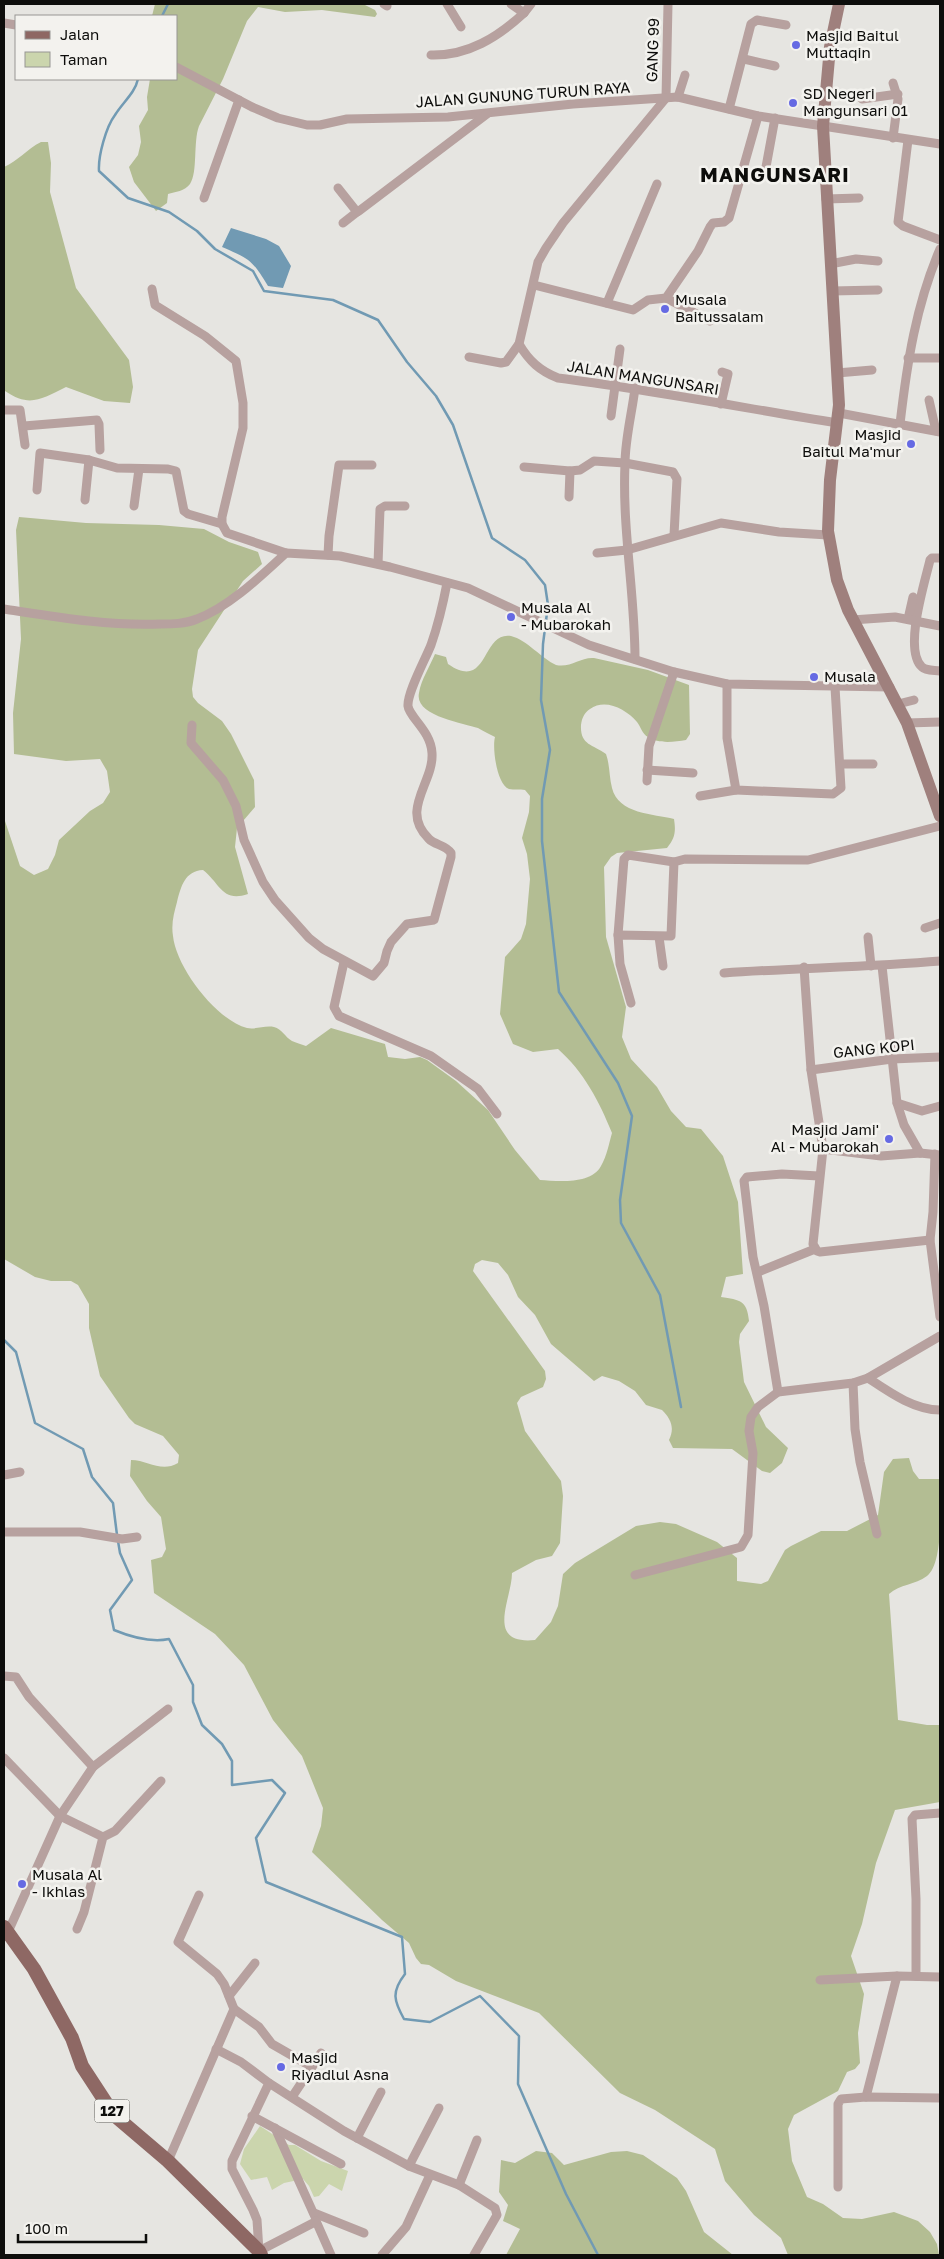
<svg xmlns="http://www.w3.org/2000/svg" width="944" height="2259" font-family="'Golos Text',sans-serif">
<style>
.green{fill:#cbd5ad}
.forest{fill:#b3bd93}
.water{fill:#719ab3}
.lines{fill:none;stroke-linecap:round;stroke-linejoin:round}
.stream{stroke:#719ab3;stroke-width:2.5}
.street{stroke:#b7a19f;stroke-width:9}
.secondary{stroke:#9f807d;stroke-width:12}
.primary{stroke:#8e6864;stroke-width:14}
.poi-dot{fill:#666ae3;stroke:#f3f2ee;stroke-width:2}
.labels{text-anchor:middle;stroke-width:5;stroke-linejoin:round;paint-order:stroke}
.shield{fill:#f3f2ee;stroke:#52524f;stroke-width:1}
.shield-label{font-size:14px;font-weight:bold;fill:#0d0d0b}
.poi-label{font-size:15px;fill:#0d0d0b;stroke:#f3f2ee;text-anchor:start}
.street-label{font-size:15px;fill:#0d0d0b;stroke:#f3f2ee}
.district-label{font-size:20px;font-weight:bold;letter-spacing:1px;fill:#0d0d0b;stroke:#f3f2ee}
</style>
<rect width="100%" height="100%" fill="#e6e5e1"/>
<polygon class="green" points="260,2126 289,2145 295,2145 321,2161 348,2171 342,2191 329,2184 319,2196 314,2197 309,2186 303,2179 284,2183 272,2190 267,2177 251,2180 240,2164 244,2149"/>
<g class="forest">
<path d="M155,4h208l12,6 2,4 -2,3 -53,-7 -37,2 -27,-5 -11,14 -24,58 -24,47c-6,16 -1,46 -9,58 -5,7 -15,8 -22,10l-1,9 -11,8 -22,-29 -5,-15 9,-12 3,-13 -2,-16 9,-16 -1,-13 3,-18h26v-63h-24z"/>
<path d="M41,142h7l3,21 -1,29 26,96 53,72 4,27 -3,16 -26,-2 -38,-14c-25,12 -36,21 -61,4l-1,-224c14,-6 23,-18 37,-25z"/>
<path d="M19,517l67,6 73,2 45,4 25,13 29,10 4,12 -19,17 -45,69 -6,39 1,8 5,6 24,18 9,13 23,46 1,27 -18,21 -2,19 13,47c-26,9 -28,-11 -45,-24 -18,1 -22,16 -26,32 -3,11 -6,22 -4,34 3,31 43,84 74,92 8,2 18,-3 27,-1 8,2 11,10 18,14 4,2 9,3 14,5l25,-18 54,16 3,13 17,2 15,-2 7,3 29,21 32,29 27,40 25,30c17,1 51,5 61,-14 6,-10 8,-23 11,-33 -13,-32 -28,-61 -54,-84l-25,3 -20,-8 -13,-30 5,-57 16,-18 5,-15 4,-45 -3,-25 -5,-16 7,-26 1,-16 -5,-6c-5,-1 -11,0 -16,-1 -12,-4 -17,-41 -14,-52 -6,-3 -12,-6 -17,-9 -14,-5 -64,-12 -59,-35 2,-13 11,-27 16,-39l11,3 2,7c41,28 33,-33 63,-28 16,4 30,22 45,29 15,3 24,-8 38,-7l54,12 41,15 1,49 -4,6c-12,2 -28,4 -38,-3 -6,-3 -7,-10 -11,-15 -11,-13 -32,-24 -47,-13 -6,4 -8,9 -9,16 -1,20 11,19 25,29 4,11 3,23 6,34 6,26 42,26 62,31 2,13 1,19 -7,29l-50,5 -6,4 -7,10 2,70 20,70 -4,30 9,22 26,28 14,24 15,16 15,2 22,27 15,46 5,72 -17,3 -5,20c19,3 26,3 28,24l-9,13 -1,8 5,40 22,45 22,21 -6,15 -12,10 -8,-2 -30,-22 -59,-1 -4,-8c6,-12 2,-21 -7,-30l-16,-5 -11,-14 -16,-10 -17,-5 -8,5 -43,-37 -16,-29 -17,-18 -10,-22 -10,-12 -16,-3 -7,4 -2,7 72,100 1,8 -3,8 -22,10 -4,6 8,28 36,50 2,15 -3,47 -8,13 -16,4 -24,13c0,26 -28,72 23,67l16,-18 7,-16 5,-32 12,-11 61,-37 24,-4 16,2 41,18 20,16v23l24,3 7,-3 17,-31 6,-4 30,-15h26l31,-16 6,-43 9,-13 16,-1 4,13 6,8h21c0,24 4,84 -13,97 -12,9 -27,8 -38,18l9,126 29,5h13v77l-45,8 -19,53 -14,61 -11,32 13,38 -6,39 2,30 -5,6 -8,3 -9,19 -44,24 -6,14 4,32 15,36 16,7 20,14 19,1 32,-7 24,9 12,11 7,12 2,11h-151l-7,-17 -27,-23 -29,-34 -10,-32 -60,-39 -35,-17 -81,-80 -83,-32 -27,-16 -8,-1 -5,-6 -7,-15 -27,-23 -70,-68 9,-26 2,-18 -21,-52 -29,-36 -29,-55 -29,-31 -61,-41 -3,-33 11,-3 4,-8 -5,-32 -14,-16 -17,-25 1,-16c17,0 30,13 47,3l1,-8 -16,-19 -28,-12 -6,-6 -29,-42 -11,-48v-24l-11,-19 -7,-4h-20l-16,-4 -31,-18v-441l16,48 14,9 14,-6 7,-14 4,-15 31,-29 13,-8 7,-11 -3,-21 -7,-12 -34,2 -52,-7 -1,-41 8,-74 -5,-109z"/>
<polygon points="536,2151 552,2153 564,2165 611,2152 627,2151 643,2155 677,2178 686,2191 704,2232 733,2255 506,2255 520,2229 503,2221 508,2205 499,2192 501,2160 515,2163"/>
</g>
<path class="water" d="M231,228l35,11 13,7 12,20 -8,22 -15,-2c-16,-26 -18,-27 -46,-39z"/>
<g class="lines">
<g class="stream">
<polyline points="162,16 168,4"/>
<path d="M138,79c-3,14 -15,23 -23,36 -9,12 -17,41 -16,56l29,27 41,14 28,19 18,18 38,22 11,20 69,9 45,20 29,42 29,34 17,29 39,113 33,22 20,25 3,20 -5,39 -2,56 9,50 -8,49v42l17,151 59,91 14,33 -12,84 1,23 39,72 21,112"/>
<polyline points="4,1340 16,1352 35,1423 83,1449 92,1477 113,1503 117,1535"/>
<path d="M118,1541l2,12 12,27 -22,30 4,20c17,7 36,13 55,9l24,46v17l9,23 20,19 10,17v24l40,-5 13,13 -29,45 10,44 136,55 3,37c-14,18 -11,27 -1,45l26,3 50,-26 39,40 -1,48 48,110 32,61"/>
</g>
<g class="street">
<polyline points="384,4 387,6"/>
<polyline points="447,4 461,27"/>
<path d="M668,4l-2,94 -103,125 -17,25 -8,14 -19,82c10,17 21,27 39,34 94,12 186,30 279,45"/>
<polyline points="524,13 531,4"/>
<polyline points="4,23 16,25"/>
<path d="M431,55c37,1 67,-18 93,-42l-13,-9"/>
<polyline points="744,59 775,66"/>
<polyline points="176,67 252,107 278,118 307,125 320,125 347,119 448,117 573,104 678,97 758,116 940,144"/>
<polyline points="678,97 685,75"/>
<polyline points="862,99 898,94"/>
<polyline points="729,109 751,24 757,20 786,25"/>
<polyline points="893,138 898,99 893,83"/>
<polyline points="908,140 898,222 903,226 940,240"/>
<polyline points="766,167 775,118"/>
<polyline points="338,188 357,212 359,211 487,114"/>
<polyline points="204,198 239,100"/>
<polyline points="826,199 859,198"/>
<polyline points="343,223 357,212"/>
<polyline points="830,264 856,259 878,261"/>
<polyline points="534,285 633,310 648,300 666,298 698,251 710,227 713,223 724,222 729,218 758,116"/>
<polyline points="152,289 155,305 205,336 236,361 243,403 243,428 222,517 222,524 227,533 286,553"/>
<polyline points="832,291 878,290"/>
<polyline points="666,298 710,321"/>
<polyline points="607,303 657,184"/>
<polyline points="469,357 501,363 506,362 519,344"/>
<polyline points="908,358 940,358"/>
<polyline points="837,373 872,370"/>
<polyline points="929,400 936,431"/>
<polyline points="721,404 728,374 722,372"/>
<polyline points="4,410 20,410 25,445"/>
<polyline points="839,413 940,432"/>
<polyline points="611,416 620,349"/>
<path d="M900,424c7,-61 16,-119 40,-175"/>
<polyline points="24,426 97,420 99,424 100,450"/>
<polyline points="524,467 570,471 580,470 594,461 625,463 673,472 677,479 674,535"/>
<polyline points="37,490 40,453 89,460 117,468 168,469 176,471 184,511 188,514 222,524"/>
<polyline points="569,497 570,471"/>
<polyline points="85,500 89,460"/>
<polyline points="134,506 139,469"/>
<polyline points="597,553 627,550 721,523 779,532 828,535"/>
<polyline points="328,555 329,536 339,465 372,465"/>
<path d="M940,558h-8l-2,2c-5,22 -27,90 -8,107 4,4 12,3 18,4"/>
<polyline points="378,564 380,509 385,506 405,506"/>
<path d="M4,609c52,8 103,17 156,15 12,0 25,0 37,-5 32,-12 64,-43 89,-66l54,3 50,11 78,21 121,57 85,27 53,12 163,3"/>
<polyline points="908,619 913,597"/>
<polyline points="852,620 895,617 940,626"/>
<path d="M635,659c0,-65 -13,-130 -10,-195 0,-25 7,-51 10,-76"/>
<polyline points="727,684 727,738 736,790 833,794 841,788 835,687"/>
<polyline points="898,704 914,700"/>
<polyline points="907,723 940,722"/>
<path d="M192,725l-1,18 32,37 13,26 8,34 19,42 12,18 34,38 14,11 50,27 11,-13 3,-12 4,-9 16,-18 27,-4 17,-63v-4c-5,-8 -16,-8 -22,-14 -30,-29 5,-56 3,-86 -1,-22 -23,-36 -24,-47 -1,-13 17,-46 23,-61 7,-20 12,-41 16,-62"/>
<polyline points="841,764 873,764"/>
<polyline points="647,770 693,773"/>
<polyline points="647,781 649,746 674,672"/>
<polyline points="700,796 736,790"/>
<polyline points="925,928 940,923"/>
<polyline points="618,935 624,859 628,855 674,862"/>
<polyline points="659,937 663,966"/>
<polyline points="868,937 871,966"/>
<polyline points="344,962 334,1007 339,1016 431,1056 478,1089 497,1114"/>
<polyline points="882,966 897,1103 904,1125 920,1153"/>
<polyline points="804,967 811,1070 823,1149 813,1244 817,1251 820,1252 930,1240"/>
<path d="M724,973c72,-5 144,-6 216,-12"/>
<polyline points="631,1003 620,964 618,935 671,936 674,862 685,859 808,860 940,826"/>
<polyline points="811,1070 892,1059 940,1057"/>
<polyline points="897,1103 922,1111 940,1106"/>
<polyline points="823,1149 881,1156 920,1153 939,1155"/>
<polyline points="935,1154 933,1212 930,1240 940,1317"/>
<polyline points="758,1272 815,1249"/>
<polyline points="868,1378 940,1336"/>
<polyline points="853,1383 855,1429 860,1462 877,1534"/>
<polyline points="778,1392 764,1306 753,1257 744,1181 747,1177 782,1174 819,1176"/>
<polyline points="4,1475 20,1472"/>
<polyline points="4,1532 80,1532 122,1539 137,1537"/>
<path d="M635,1575l106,-28 7,-12 5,-82 -4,-22 2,-14 7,-10 20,-15 75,-9 15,-5c21,14 46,32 72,32"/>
<polyline points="4,1676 16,1677 29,1697 93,1767"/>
<polyline points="4,1758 60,1816 103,1837"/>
<polyline points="77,1929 84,1912 103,1837 115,1831 161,1781"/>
<polyline points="8,1932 60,1816 93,1767 168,1709"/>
<polyline points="916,1976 916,1899 912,1819 915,1815 940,1813"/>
<polyline points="820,1980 897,1976 940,1977"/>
<polyline points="229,1996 255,1963"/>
<polyline points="234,2009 259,2027 272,2044 312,2067 292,2097"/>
<polyline points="216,2049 241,2062 269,2083 344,2131 409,2166 459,2185 495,2208 497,2215 474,2255"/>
<polyline points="312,2067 321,2053"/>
<polyline points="269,2083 232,2161 232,2169 253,2210 257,2220 259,2251 315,2222 316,2219 275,2128"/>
<polyline points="866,2097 897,1976"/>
<polyline points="252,2116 341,2164"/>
<polyline points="357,2138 381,2092"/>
<polyline points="168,2161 234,2009 224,1984 217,1974 178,1942 199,1895"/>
<polyline points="409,2166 439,2108"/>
<polyline points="459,2185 477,2140"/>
<polyline points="838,2187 838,2104 841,2099 866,2097 940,2098"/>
<polyline points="314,2213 364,2233"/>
<polyline points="316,2221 331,2255"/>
<polyline points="382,2255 406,2227 430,2175"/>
</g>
<polyline class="secondary" points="839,4 830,47 823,126 839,405 830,480 828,531 837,580 848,610 907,723 940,816"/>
<polyline class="primary" points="4,1927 34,1969 72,2038 82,2066 114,2115 168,2161 259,2251 261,2255"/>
</g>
<g class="poi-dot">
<circle cx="796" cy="45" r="5"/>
<circle cx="793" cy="103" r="5"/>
<circle cx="665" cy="309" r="5"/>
<circle cx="911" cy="444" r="5"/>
<circle cx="511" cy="617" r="5"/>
<circle cx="814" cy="677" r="5"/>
<circle cx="889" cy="1139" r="5"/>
<circle cx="22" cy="1884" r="5"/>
<circle cx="281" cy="2067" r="5"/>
</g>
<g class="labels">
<rect class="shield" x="94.5" y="2099.5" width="35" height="23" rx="4"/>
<g class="shield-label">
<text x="112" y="2116">127</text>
</g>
<g class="poi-label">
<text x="806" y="41">Masjid Baitul<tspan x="806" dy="17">Muttaqin</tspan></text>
<text x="803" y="99">SD Negeri<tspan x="803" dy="17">Mangunsari 01</tspan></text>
<text x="675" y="305">Musala<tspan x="675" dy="17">Baitussalam</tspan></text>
<text x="901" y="440" text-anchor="end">Masjid<tspan x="901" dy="17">Baitul Ma'mur</tspan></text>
<text x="521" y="613">Musala Al<tspan x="521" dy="17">- Mubarokah</tspan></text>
<text x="824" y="682">Musala</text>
<text x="879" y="1135" text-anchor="end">Masjid Jami'<tspan x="879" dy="17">Al - Mubarokah</tspan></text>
<text x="32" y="1880">Musala Al<tspan x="32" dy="17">- Ikhlas</tspan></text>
<text x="291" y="2063">Masjid<tspan x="291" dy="17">Riyadlul Asna</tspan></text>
</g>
<g class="street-label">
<text transform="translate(653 50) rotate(-88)" y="5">GANG 99</text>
<text transform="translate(523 95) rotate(-4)" y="5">JALAN GUNUNG TURUN RAYA</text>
<text transform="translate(643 378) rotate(9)" y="5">JALAN MANGUNSARI</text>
<text transform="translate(874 1049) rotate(-6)" y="5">GANG KOPI</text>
</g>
<g class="district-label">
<text x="775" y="182">MANGUNSARI</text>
</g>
</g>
<rect width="944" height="2259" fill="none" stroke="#0d0d0b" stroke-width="10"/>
<rect x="15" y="15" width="162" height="65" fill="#f3f2ee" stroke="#979693"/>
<rect x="25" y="31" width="25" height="8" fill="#8e6864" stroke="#979693"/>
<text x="60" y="40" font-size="15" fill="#0d0d0b">Jalan</text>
<rect x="25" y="52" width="25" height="15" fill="#cbd5ad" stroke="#979693"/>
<text x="60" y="65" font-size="15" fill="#0d0d0b">Taman</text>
<path d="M18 2234v8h128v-8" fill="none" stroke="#0d0d0b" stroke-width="2.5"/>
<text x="25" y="2234" font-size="15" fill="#0d0d0b" stroke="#f3f2ee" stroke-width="4" paint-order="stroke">100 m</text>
</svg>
